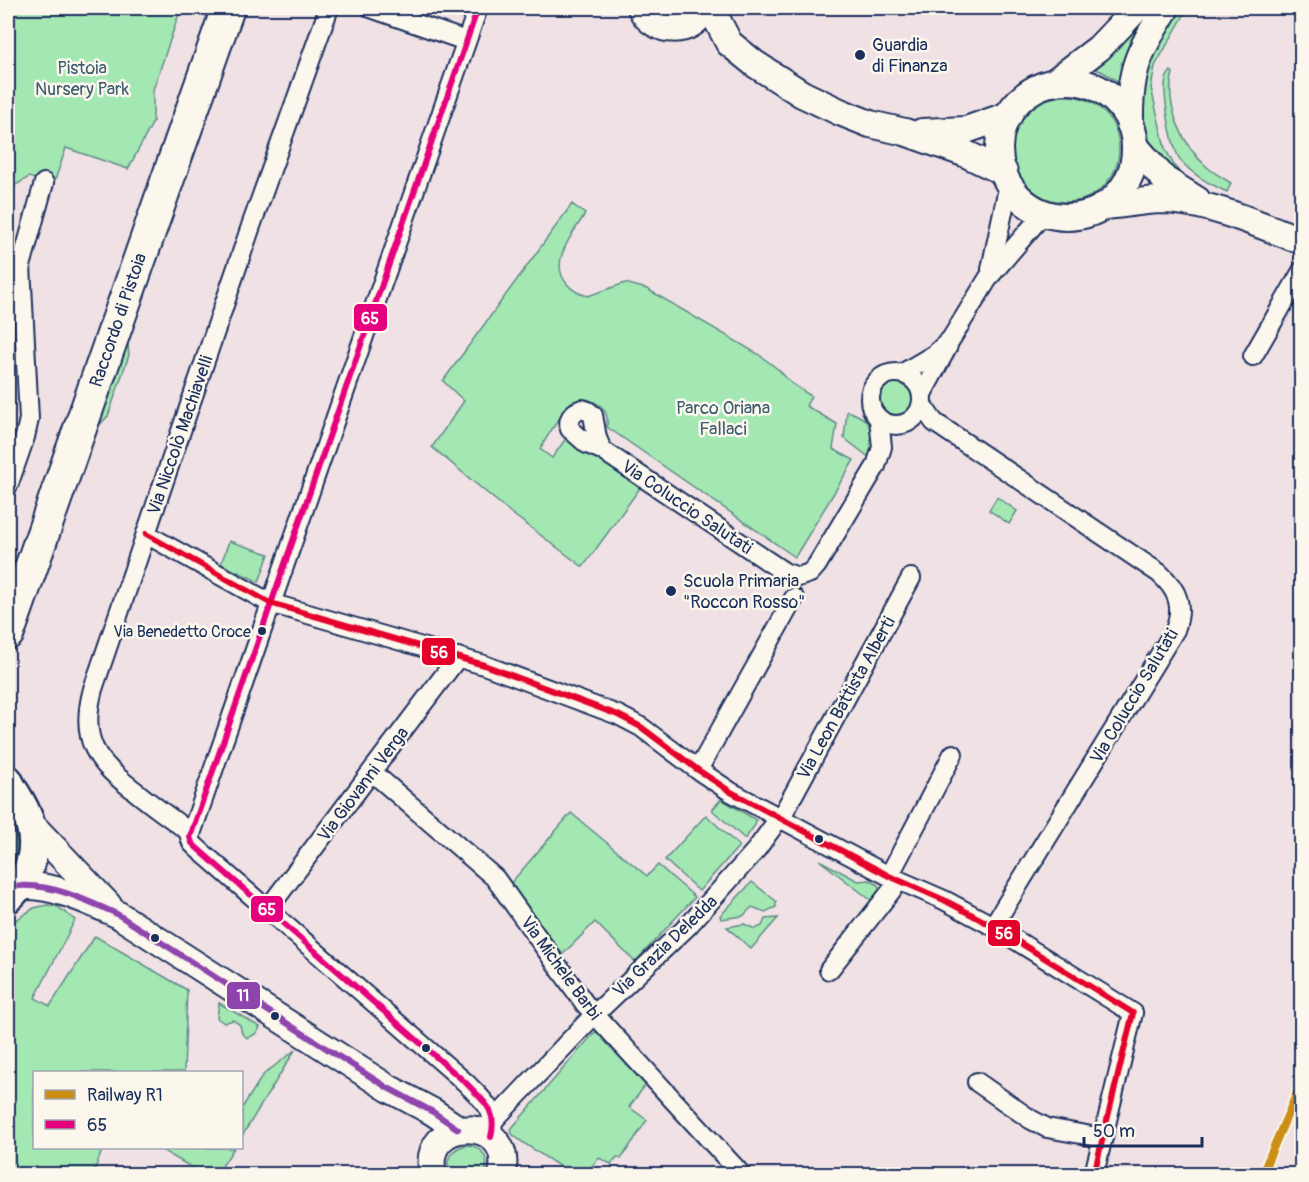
<svg xmlns="http://www.w3.org/2000/svg" width="1309" height="1182" font-family="Pangolin,sans-serif">
<style>
.green{fill:#a3e7b3;stroke:#5f8b88;stroke-width:1.5}
.lines{fill:none;stroke-linecap:round;stroke-linejoin:round}
.street-casing{stroke:#1b2f5e;stroke-width:22}
.secondary-casing{stroke:#1b2f5e;stroke-width:30}
.primary-casing{stroke:#1b2f5e;stroke-width:33}
.highway-casing{stroke:#1b2f5e;stroke-width:36}
.street{stroke:#fbf7ec;stroke-width:18}
.secondary{stroke:#fbf7ec;stroke-width:26}
.primary{stroke:#fbf7ec;stroke-width:28}
.highway{stroke:#fbf7ec;stroke-width:32}
.rail{stroke:#1b2f5e;stroke-width:4.5}
.bus-1-casing{stroke:#fbf7ec;stroke-width:10}
.bus-2-casing{stroke:#fbf7ec;stroke-width:10}
.bus-3-casing{stroke:#fbf7ec;stroke-width:10}
.bus-1{stroke:#e5007d;stroke-width:6}
.bus-2{stroke:#e4002b;stroke-width:6}
.bus-3{stroke:#8e44ad;stroke-width:6}
.rail-1-casing{stroke:#fbf7ec;stroke-width:12}
.rail-1{stroke:#cb8e13;stroke-width:8}
.poi-dot{fill:#1b2f5e;stroke:#fbf7ec;stroke-width:2}
.labels{text-anchor:middle;stroke-width:5;stroke-linejoin:round;paint-order:stroke}
.bus-label{font-size:16px;fill:#1b2f5e;stroke:#fbf7ec;text-anchor:end}
.poi-label{font-size:18px;fill:#1b2f5e;stroke:#fbf7ec;text-anchor:start}
.park-label{font-size:18px;fill:#3d5d73;stroke:#fbf7ec}
.street-label{font-size:18px;fill:#1b2f5e;stroke:#fbf7ec}
.line-badge{stroke:#fbf7ec;stroke-width:2}
.badge-label{font-size:16px;text-anchor:middle;font-weight:bold;fill:#fff}
</style>
<rect width="100%" height="100%" fill="#f0e1e5"/>
<filter id="ink" filterUnits="userSpaceOnUse"><feTurbulence type="fractalNoise" baseFrequency=".0167" numOctaves="2"/><feDisplacementMap in="SourceGraphic" scale="12" xChannelSelector="R" yChannelSelector="G"/><feConvolveMatrix kernelMatrix="1 2 1 2 8 2 1 2 1" color-interpolation-filters="sRGB"/></filter>
<g filter="url(#ink)">
<g class="green">
<polygon points="8,8 181,8 153,90 153,122 128,169 66,148 53,186 29,177 16,185 8,181"/>
<polygon points="1145,8 1158,8 1120,83 1103,72 1090,67"/>
<polygon points="1174,8 1188,8 1155,66 1151,88 1165,148 1175,167 1186,179 1184,182 1151,147 1139,98 1147,54"/>
<path d="M1171,71l2,2c-9,32 10,73 34,94 7,6 16,11 24,16l-4,9c-17,-8 -33,-16 -46,-31 -9,-11 -19,-68 -15,-82 1,-3 3,-6 5,-8z"/>
<circle cx="1066" cy="149" r="53"/>
<path d="M572,204l13,10c-12,20 -38,49 -17,71 5,6 12,9 20,11l37,-13 22,6 111,65 21,16 12,13 20,13 -5,10 31,18 -4,25 21,11 -59,97 -188,-130c1,-11 -1,-18 -11,-24 -4,-2 -10,-5 -14,-4 -15,2 -35,38 -42,50l12,9 15,-21 73,51 -57,79 -72,-54 -79,-66 32,-46 -21,-20z"/>
<polygon points="126,325 129,355 108,416 87,438"/>
<circle cx="896" cy="399" r="16"/>
<path d="M847,411c27,8 29,22 23,47l-26,-20z"/>
<polygon points="997,497 1017,511 1009,524 989,510"/>
<polygon points="229,541 269,554 259,582 221,564"/>
<polygon points="721,799 756,820 755,825 745,839 712,810"/>
<polygon points="571,813 647,876 658,865 695,897 635,962 595,922 560,957 510,884"/>
<polygon points="706,815 739,846 699,891 665,860"/>
<path d="M8,820c12,17 12,38 0,55z"/>
<polygon points="819,860 858,881 870,880 878,885 880,890 872,901"/>
<polygon points="752,882 776,901 776,907 765,912 752,907 743,916 721,919 720,916"/>
<polygon points="47,905 58,907 75,920 35,998 50,1006 95,936 187,990 184,1072 34,1072 34,1148 103,1148 93,1174 8,1174 8,925 34,908"/>
<polygon points="778,918 751,949 727,927 744,924 755,929 762,926 765,919"/>
<polygon points="219,1003 260,1027 257,1033 248,1038 242,1034 240,1025 233,1020 224,1023 217,1018"/>
<polygon points="598,1031 647,1083 629,1107 647,1120 621,1159 617,1157 611,1164 599,1158 585,1174 571,1174 522,1142 512,1134 511,1129 594,1033"/>
<polygon points="295,1050 242,1136 242,1108 263,1075"/>
<path d="M467,1145c16,1 24,15 17,29h-34c-6,-14 1,-26 17,-29z"/>
<polygon points="158,1148 234,1148 217,1174 203,1174"/>
</g>
<g class="lines">
<defs>
<g id="street">
<polyline points="371,8 466,41"/>
<path d="M478,8l-288,829 2,6 5,5 269,235c17,18 32,26 25,54"/>
<polyline points="991,269 1009,183"/>
<polyline points="1253,356 1302,271"/>
<circle cx="896" cy="399" r="26"/>
<polyline points="903,373 935,354 951,339 989,277 1044,213"/>
<polyline points="922,394 948,346"/>
<path d="M922,405l12,17 225,151c19,17 25,33 16,57l-182,296"/>
<path d="M582,409l6,2 5,4 4,23 5,12 -15,-6 -17,-15c-3,-9 2,-17 12,-20z"/>
<polyline points="602,450 784,572 798,577 810,573 817,565 876,466 882,447 879,419"/>
<polyline points="8,486 25,437 29,419 21,266 44,183"/>
<polyline points="146,534 270,603 484,665 618,715 641,727 698,770 731,792 889,876 944,900 993,926 1133,1013 1094,1174"/>
<polyline points="698,770 794,598"/>
<polyline points="372,772 495,878 585,1004 741,1174"/>
<path d="M191,833c-19,-14 -38,-27 -56,-42 -39,-29 -56,-51 -42,-102l158,-463 78,-218"/>
<polyline points="889,876 953,754"/>
<polyline points="267,910 458,657"/>
<polyline points="829,970 899,881"/>
<polyline points="977,1082 1030,1119 1047,1128 1103,1138"/>
<polyline points="494,1120 594,1015 688,926 756,850 785,810 911,578"/>
</g>
<g id="secondary">
<path d="M641,8c13,27 52,28 64,0"/>
<polyline points="711,8 729,43 755,64 802,94 840,112 870,124 905,132 964,153 1004,172"/>
<circle cx="1067" cy="149" r="68"/>
<polyline points="1053,83 1099,48 1137,8"/>
<path d="M1130,124c-1,-55 8,-70 36,-116"/>
<polyline points="922,132 966,130 1009,115"/>
<polyline points="1135,146 1165,180 1197,200"/>
<path d="M1103,206c20,-1 40,-6 60,-6 43,1 98,25 139,41"/>
<polyline points="30,823 108,905"/>
<path d="M19,886c34,-2 67,14 98,28l271,174 45,24 25,17"/>
<path d="M433,1174c-14,-59 83,-60 69,0"/>
</g>
<path id="primary" d="M8,780c5,11 13,21 18,33 14,30 7,63 -18,85"/>
<polyline id="highway" points="8,633 228,8"/>
</defs>
<use href="#street" class="street-casing"/>
<use href="#secondary" class="secondary-casing"/>
<use href="#primary" class="primary-casing"/>
<use href="#highway" class="highway-casing"/>
<use href="#street" class="street"/>
<use href="#secondary" class="secondary"/>
<use href="#primary" class="primary"/>
<use href="#highway" class="highway"/>
<g class="rail">
<polyline points="1262,1174 1302,1081"/>
<polyline points="1292,1174 1302,1153"/>
</g>
<defs>
<path id="bus-1" d="M478,8l-288,829 2,6 5,5 269,235c17,18 32,26 25,54"/>
<polyline id="bus-2" points="146,534 270,603 484,665 618,715 641,727 698,770 731,792 889,876 944,900 993,926 1133,1013 1094,1174"/>
<path id="bus-3" d="M19,886c34,-2 67,14 98,28l271,174 45,24 25,17"/>
</defs>
<use href="#bus-1" class="bus-1-casing"/>
<use href="#bus-2" class="bus-2-casing"/>
<use href="#bus-3" class="bus-3-casing"/>
<use href="#bus-1" class="bus-1"/>
<use href="#bus-2" class="bus-2"/>
<use href="#bus-3" class="bus-3"/>
<defs>
<polyline id="rail-1" points="1262,1174 1302,1081"/>
</defs>
<use href="#rail-1" class="rail-1-casing"/>
<use href="#rail-1" class="rail-1"/>
</g>
</g>
<g class="poi-dot">
<circle cx="860" cy="55" r="6"/>
<circle cx="671" cy="591" r="6"/>
<circle cx="262" cy="631" r="5"/>
<circle cx="819" cy="839" r="5"/>
<circle cx="155" cy="938" r="5"/>
<circle cx="275" cy="1016" r="5"/>
<circle cx="426" cy="1048" r="5"/>
</g>
<g class="labels">
<g class="bus-label">
<text x="251" y="637">Via Benedetto Croce</text>
</g>
<g class="poi-label">
<text x="872" y="51">Guardia<tspan x="872" dy="21">di Finanza</tspan></text>
<text x="683" y="587">Scuola Primaria<tspan x="683" dy="21">"Roccon Rosso"</tspan></text>
</g>
<g class="park-label">
<text x="82" y="74">Pistoia<tspan x="82" dy="21">Nursery Park</tspan></text>
<text x="723" y="414">Parco Oriana<tspan x="723" dy="21">Fallaci</tspan></text>
</g>
<g class="street-label">
<text transform="translate(118 320) rotate(-71)" y="6">Raccordo di Pistoia</text>
<text transform="translate(180 435) rotate(-71)" y="6">Via Niccolò Machiavelli</text>
<text transform="translate(687 507) rotate(34)" y="6">Via Coluccio Salutati</text>
<text transform="translate(1134 696) rotate(-59)" y="6">Via Coluccio Salutati</text>
<text transform="translate(846 698) rotate(-61)" y="6">Via Leon Battista Alberti</text>
<text transform="translate(363 784) rotate(-53)" y="6">Via Giovanni Verga</text>
<text transform="translate(665 946) rotate(-44)" y="6">Via Grazia Deledda</text>
<text transform="translate(561 968) rotate(54)" y="6">Via Michele Barbi</text>
</g>
</g>
<g class="line-badge">
<rect x="353" y="303" width="35" height="29" rx="6" fill="#e5007d"/>
<rect x="421" y="637" width="35" height="29" rx="6" fill="#e4002b"/>
<rect x="250" y="895" width="34" height="28" rx="6" fill="#e5007d"/>
<rect x="987" y="919" width="34" height="28" rx="6" fill="#e4002b"/>
<rect x="226" y="981" width="35" height="29" rx="6" fill="#8e44ad"/>
</g>
<g class="badge-label">
<text x="370" y="324">65</text>
<text x="439" y="658">56</text>
<text x="267" y="915">65</text>
<text x="1004" y="939">56</text>
<text x="243" y="1001">11</text>
</g>
<rect width="1309" height="1182" fill="none" stroke="#fbf7ec" stroke-width="30"/>
<rect x="15" y="15" width="1279" height="1152" fill="none" stroke="#1b2f5e" stroke-width="2" filter="url(#ink)"/>
<rect x="33" y="1071" width="210" height="78" fill="#fbf7ec" stroke="#a1a7b3" stroke-width="1.5"/>
<rect x="45" y="1090" width="30" height="9" fill="#cb8e13" stroke="#a1a7b3" stroke-width="1.5"/>
<text x="87" y="1101" font-size="18" fill="#1b2f5e">Railway R1</text>
<rect x="45" y="1120" width="30" height="9" fill="#e5007d" stroke="#a1a7b3" stroke-width="1.5"/>
<text x="87" y="1131" font-size="18" fill="#1b2f5e">65</text>
<path d="M1084 1137v9h118v-9" fill="none" stroke="#1b2f5e" stroke-width="3"/>
<text x="1093" y="1137" font-size="18" fill="#1b2f5e" stroke="#fbf7ec" stroke-width="4.5" paint-order="stroke">50 m</text>
</svg>
